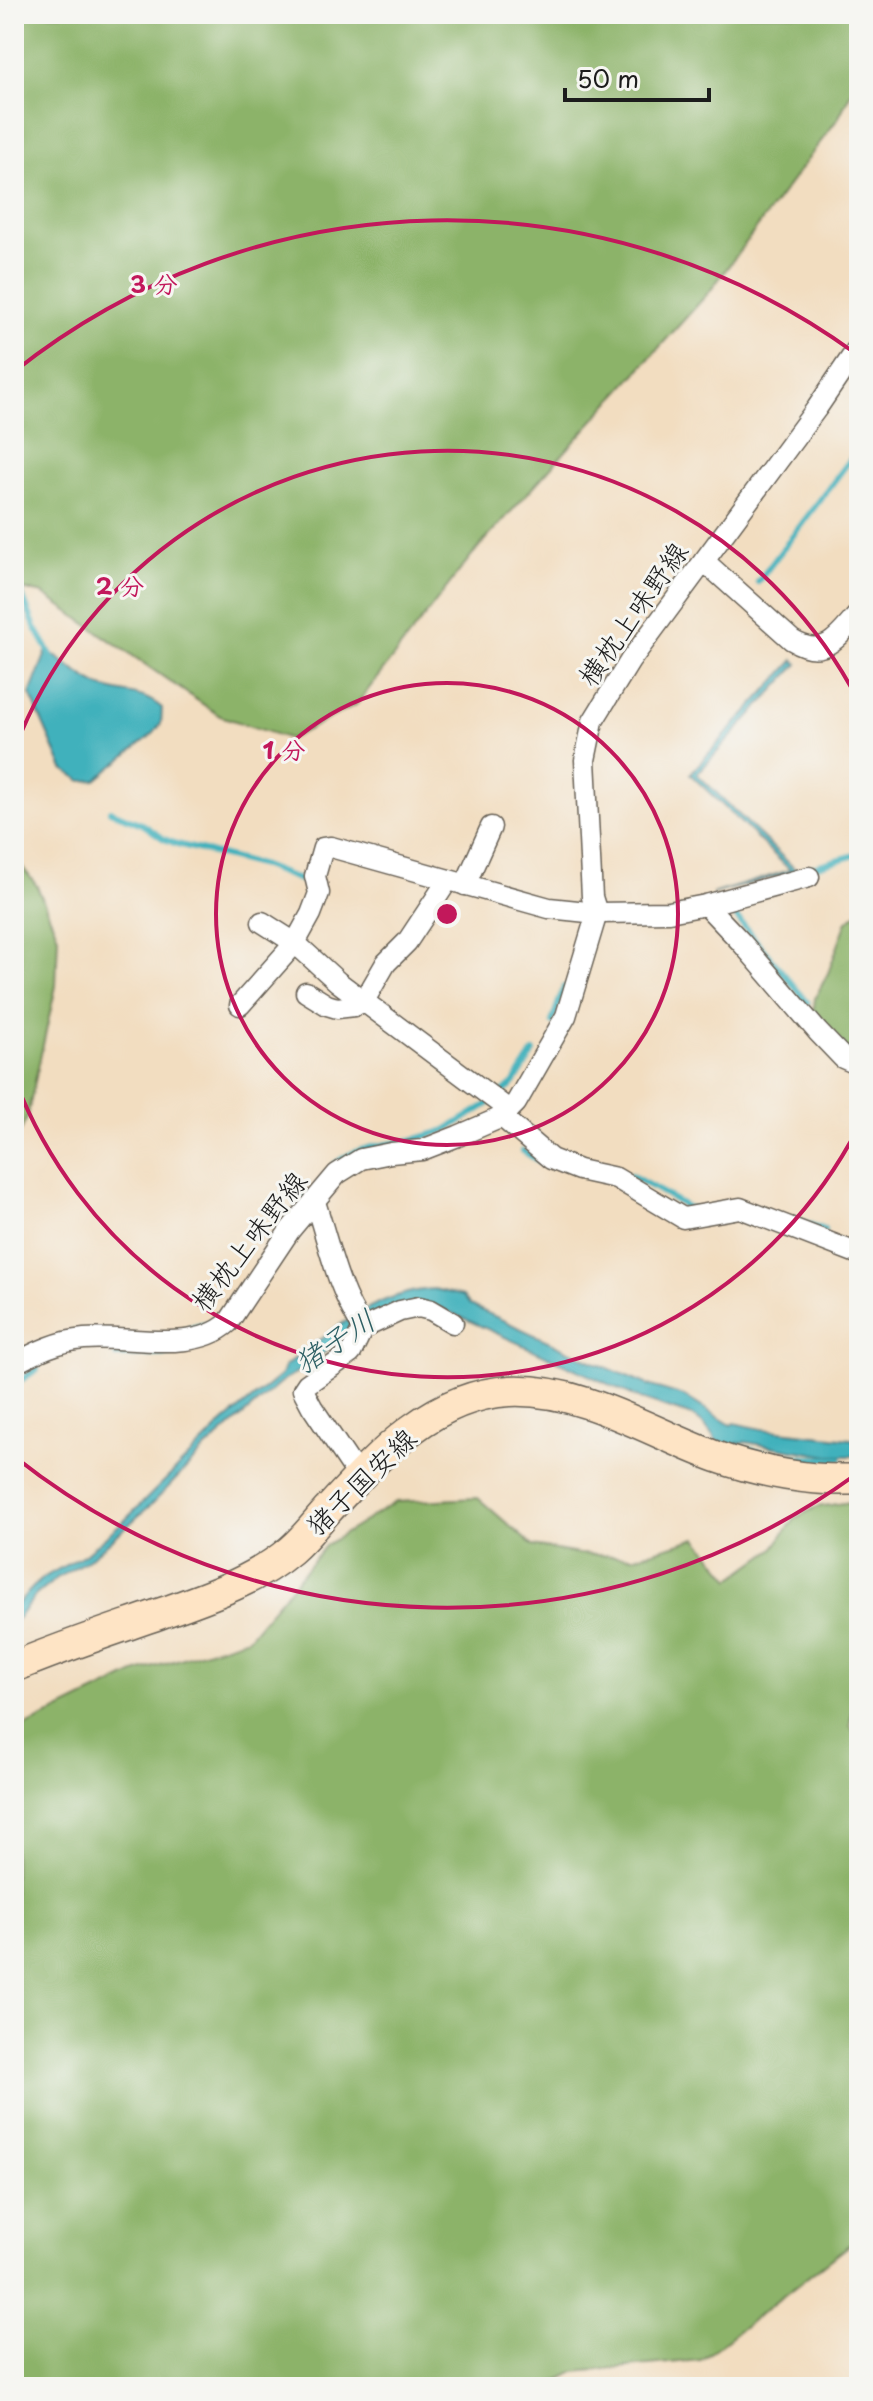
<svg xmlns="http://www.w3.org/2000/svg" width="873" height="2401" font-family="'Playpen Sans','Klee One',sans-serif">
<style>
.forest{fill:#8cb369;stroke:#546842;stroke-width:2}
.water{fill:#41b1bc;stroke:#2e666c;stroke-width:2}
.lines{fill:none;stroke-linecap:round;stroke-linejoin:round}
.stream{stroke:#41b1bc;stroke-width:6}
.minor-casing{stroke:#676055;stroke-width:23}
.secondary-casing{stroke:#676055;stroke-width:33}
.minor{stroke:#fff;stroke-width:20}
.secondary{stroke:#fee4c5;stroke-width:30}
.ring{fill:none;stroke:#c2185b;stroke-width:4}
.labels{text-anchor:middle;stroke-width:6;stroke-linejoin:round;paint-order:stroke}
.street-label{font-size:28px;fill:#1c1c1c;stroke:#f6f6f2}
.water-label{font-size:30px;font-style:italic;fill:#2d5f64;stroke:#f6f6f2}
.centre{fill:#c2185b;stroke:#f6f6f2;stroke-width:4}
.ring-label{font-size:24px;text-anchor:middle;font-weight:bold;fill:#c2185b;stroke:#f6f6f2;stroke-width:6;stroke-linejoin:round;paint-order:stroke}
</style>
<rect width="100%" height="100%" fill="#f6f6f2"/>
<filter id="ink" filterUnits="userSpaceOnUse"><feTurbulence type="fractalNoise" baseFrequency=".0125" numOctaves="2"/><feDisplacementMap in="SourceGraphic" scale="16" xChannelSelector="R" yChannelSelector="G"/><feConvolveMatrix kernelMatrix="1 2 1 2 8 2 1 2 1" color-interpolation-filters="sRGB"/></filter>
<filter id="wash" filterUnits="userSpaceOnUse"><feTurbulence type="fractalNoise" baseFrequency=".006" numOctaves="4" result="noise"/><feDisplacementMap in="SourceGraphic" scale="32" xChannelSelector="R" yChannelSelector="G"/><feGaussianBlur stdDeviation="1.8" result="paint"/><feColorMatrix in="noise" values="0 0 0 0 0 0 0 0 0 0 0 0 0 0 0 0 0 1.4 0 .05"/><feComposite in="paint" operator="in"/></filter>
<g filter="url(#wash)">
<rect width="100%" height="100%" fill="#f2ddc0"/>
<g class="forest">
<polygon points="14,14 859,14 859,76 839,117 710,291 472,555 357,704 290,739 220,716 43,594 14,587"/>
<polygon points="14,856 37,886 58,936 56,986 27,1118 14,1145"/>
<polygon points="859,912 859,1056 847,1050 813,1015 815,998 828,973 847,921"/>
<polygon points="478,1498 533,1546 579,1554 634,1557 697,1538 731,1579 773,1549 795,1518 817,1507 857,1501 859,1504 859,1640 857,1640 857,1672 850,1725 859,1740 859,2237 701,2360 575,2372 545,2387 14,2387 14,1732 135,1673 248,1638 326,1545 396,1502"/>
</g>
<g class="water">
<path d="M47,650c17,12 36,29 55,37 23,8 40,4 60,21l-1,16 -7,9 -58,47 -14,1 -19,-12 -33,-75z"/>
<polygon points="794,660 798,664 697,774 797,871 712,894 790,870 690,774"/>
<path d="M434,1289l29,7 7,9 121,56 60,25 33,10 47,29 3,-2 28,6 97,11v16h-30l-84,-14 -22,3 -5,-2 -14,-19 -12,-8 -51,-17 -200,-91 -86,21 -52,40 -18,10 -80,70 -51,53 -49,44 -21,16 -27,16 -21,17 -22,28v-16l27,-28 44,-25 40,-34 99,-98 57,-47 3,-8c46,-35 90,-75 150,-78z"/>
</g>
<g class="lines">
<g class="stream">
<polyline points="14,575 35,627 51,655"/>
<polyline points="758,582 859,448"/>
<polyline points="110,811 144,825 164,839 177,844 263,866 302,881"/>
<polyline points="805,869 859,854"/>
<polyline points="728,907 808,1003"/>
<polyline points="552,1022 564,987"/>
<polyline points="499,1096 514,1083 534,1052"/>
<polyline points="416,1139 446,1130 488,1104"/>
<polyline points="523,1151 540,1162"/>
<polyline points="582,1160 610,1167"/>
<path d="M335,1164c23,-19 49,-18 77,-24"/>
<polyline points="631,1175 689,1208 695,1209"/>
<polyline points="297,1206 307,1193"/>
<polyline points="795,1219 825,1230"/>
<polyline points="187,1329 207,1324 222,1314"/>
<polyline points="117,1356 170,1354"/>
<polyline points="14,1385 37,1369"/>
<path d="M724,1441c25,13 87,19 116,18"/>
</g>
</g>
</g>
<g filter="url(#ink)">
<g class="lines">
<defs>
<g id="minor">
<path d="M704,561l88,79c33,20 46,-3 67,-27"/>
<polyline points="465,885 491,827"/>
<polyline points="706,905 741,942 818,1032 843,1058 859,1065"/>
<polyline points="262,922 295,943 338,982 509,1110"/>
<polyline points="306,992 327,1005 337,1008 354,1006 364,1001 386,963 407,942 448,880"/>
<polyline points="240,1005 295,943 311,914 319,893 315,876 323,848 331,847 549,908 597,913 669,912 706,905 809,877"/>
<polyline points="502,1117 551,1159 579,1170 616,1178 683,1218 740,1208 859,1254"/>
<path d="M315,1202c14,43 23,89 48,126"/>
<path d="M14,1364c22,-12 44,-23 70,-25 44,-4 109,15 144,-16l62,-93 47,-56 24,-15 30,-6 31,-3 36,-14 44,-19 14,-14 50,-87 31,-103 -5,-16 -7,-137 8,-39 37,-60 187,-253 42,-62"/>
<polyline points="359,1477 312,1407 303,1390 307,1384 351,1353 363,1328 400,1311 419,1307 431,1310 453,1323"/>
</g>
<path id="secondary" d="M14,1667c52,-22 106,-39 159,-58 42,-15 84,-30 118,-59 14,-12 25,-27 37,-40 50,-54 104,-115 182,-119 73,-3 141,42 207,66 42,15 96,25 142,22"/>
</defs>
<use href="#minor" class="minor-casing"/>
<use href="#secondary" class="secondary-casing"/>
<use href="#minor" class="minor"/>
<use href="#secondary" class="secondary"/>
</g>
</g>
<g class="ring">
<circle cx="447" cy="914" r="231"/>
<path d="M858 1128A463 463 0 0 1 15 1080M15 748A463 463 0 0 1 858 700"/>
<path d="M855 1475A694 694 0 0 1 15 1457M15 371A694 694 0 0 1 855 353"/>
</g>
<g class="labels">
<g class="street-label">
<text transform="translate(633 614) rotate(-55)" y="10">横枕上味野線</text>
<text transform="translate(249 1241) rotate(-52)" y="10">横枕上味野線</text>
<text transform="translate(361 1482) rotate(-44)" y="10">猪子国安線</text>
</g>
<g class="water-label">
<text transform="translate(335 1342) rotate(-33)" y="10">猪子川</text>
</g>
</g>
<circle cx="447" cy="914" r="12" class="centre"/>
<g class="ring-label">
<text x="154" y="293">3 分</text>
<text x="120" y="595">2 分</text>
<text x="284" y="759">1 分</text>
</g>
<rect width="873" height="2401" fill="none" stroke="#f6f6f2" stroke-width="48"/>
<path d="M565 88v12h144v-12" fill="none" stroke="#1c1c1c" stroke-width="4"/>
<text x="577" y="88" font-size="24" fill="#1c1c1c" stroke="#f6f6f2" stroke-width="6" paint-order="stroke">50 m</text>
</svg>
